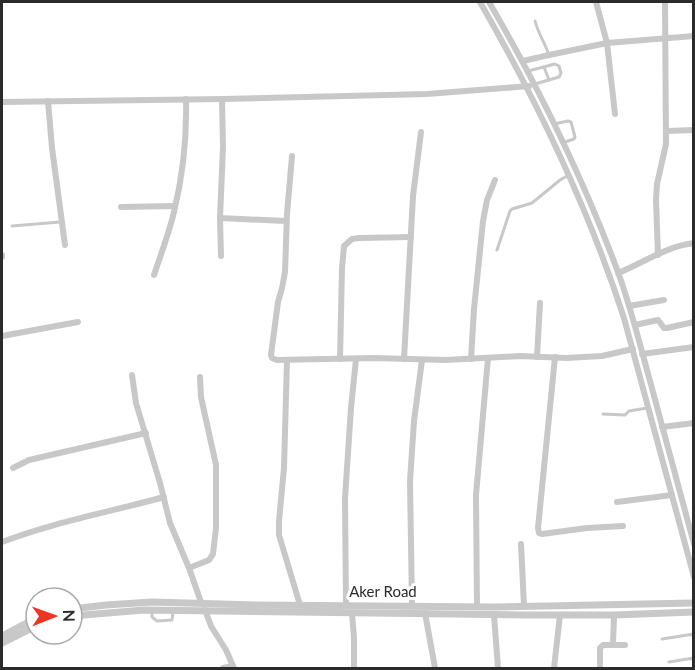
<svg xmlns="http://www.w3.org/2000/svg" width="695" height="670" font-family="Lato,sans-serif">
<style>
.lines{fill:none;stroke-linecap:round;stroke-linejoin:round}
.service{stroke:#c8c8c8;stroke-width:3}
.minor{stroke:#c8c8c8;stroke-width:6}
.tertiary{stroke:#c8c8c8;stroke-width:7}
.labels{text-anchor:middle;stroke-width:6;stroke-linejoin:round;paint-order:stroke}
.street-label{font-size:15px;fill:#2b2b2b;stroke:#fff}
</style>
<rect width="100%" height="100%" fill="#fff"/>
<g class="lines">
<g class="service">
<path d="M535,21c3,12 10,22 14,34"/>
<polyline points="544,67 549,80"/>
<polyline points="528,71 555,64 559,66 561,73 559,77 535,84"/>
<polyline points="554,124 568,121 571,122 575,137 574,139 565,142"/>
<polyline points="12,226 60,222"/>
<polyline points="497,250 510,211 512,209 532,203 560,180 567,176"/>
<polyline points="603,414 625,415 629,411 647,408"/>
<polyline points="152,610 152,617 157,621 172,620 173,612"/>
<polyline points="662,639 694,634"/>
<polyline points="669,662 694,658"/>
</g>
<g class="minor">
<path d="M480,2c58,101 108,205 144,316l70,259"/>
<path d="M489,2c50,86 94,176 129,270 13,36 22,73 32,109 15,54 29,109 44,163"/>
<polyline points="596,2 607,43 615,114"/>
<polyline points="523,61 549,55 607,43 694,36"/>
<polyline points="222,99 223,147 220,218 286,221"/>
<polyline points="48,101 52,148 65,245"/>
<polyline points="2,102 224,99 427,94 529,86"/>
<polyline points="667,131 694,130"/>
<polyline points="292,156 287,214 285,272 282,288 278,302 271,355 272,358 277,360 374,358 446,360 520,356 566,358 602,356 633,349"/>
<polyline points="121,207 175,206"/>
<polyline points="220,218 221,256"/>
<polyline points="2,255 2,257"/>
<polyline points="658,255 656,200 657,184 666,144 665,2"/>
<path d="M618,273c25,-10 49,-27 76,-30"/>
<path d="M154,275c7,-21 15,-42 20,-63 9,-37 13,-75 12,-113"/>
<polyline points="629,306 664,300"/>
<polyline points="635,325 658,320 664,328 667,328 694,322"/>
<polyline points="2,336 78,322"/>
<polyline points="642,354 694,347"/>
<polyline points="537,357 540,303"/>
<polyline points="555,357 538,528 539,533 542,534 587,528 623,526"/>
<polyline points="340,359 342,268 344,246 352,239 359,238 411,237"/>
<polyline points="404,359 413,196 421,132"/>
<polyline points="471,359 474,309 483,221 487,200 495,180"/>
<polyline points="287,360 284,468 279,521 279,535 300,605"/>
<polyline points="132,375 136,403 160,483 170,523 189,568 201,602"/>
<polyline points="662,427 694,423"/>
<polyline points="13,468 29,460 146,433"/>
<polyline points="617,502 672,495"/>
<path d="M2,542c52,-20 108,-30 162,-45"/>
<polyline points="521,544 524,606"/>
<polyline points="189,568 209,560 213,554 216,528 216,465 201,397 200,377"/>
<polyline points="346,606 345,498 351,408 356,359"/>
<polyline points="412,606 410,481 414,421 422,360"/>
<polyline points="477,606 476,495 488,358"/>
<polyline points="205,610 211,626 226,650 234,668"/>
<polyline points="352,613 354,638 354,668"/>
<polyline points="425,613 435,668"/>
<polyline points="494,615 498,668"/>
<polyline points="613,645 614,615"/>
<polyline points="223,668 233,666"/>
<polyline points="554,668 560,615"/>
<polyline points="600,668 600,648 603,645 625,645"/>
</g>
<g class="tertiary">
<polyline points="72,609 106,605 152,602 256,605 494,607 694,603"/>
<polyline points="72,616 144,610 524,615 614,615 694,612"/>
<polyline points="2,636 36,618"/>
<polyline points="2,643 36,626"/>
</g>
</g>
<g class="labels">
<g class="street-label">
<text x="383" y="597">Aker Road</text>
</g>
</g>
<rect width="695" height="670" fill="none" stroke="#2b2b2b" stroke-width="6"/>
<g transform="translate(54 616) rotate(89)"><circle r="28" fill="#ffffff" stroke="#aaaaaa" stroke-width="1.5"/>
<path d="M0-4.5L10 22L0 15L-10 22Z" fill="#ef3421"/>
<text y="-9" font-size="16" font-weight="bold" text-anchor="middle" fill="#2b2b2b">N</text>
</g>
</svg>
